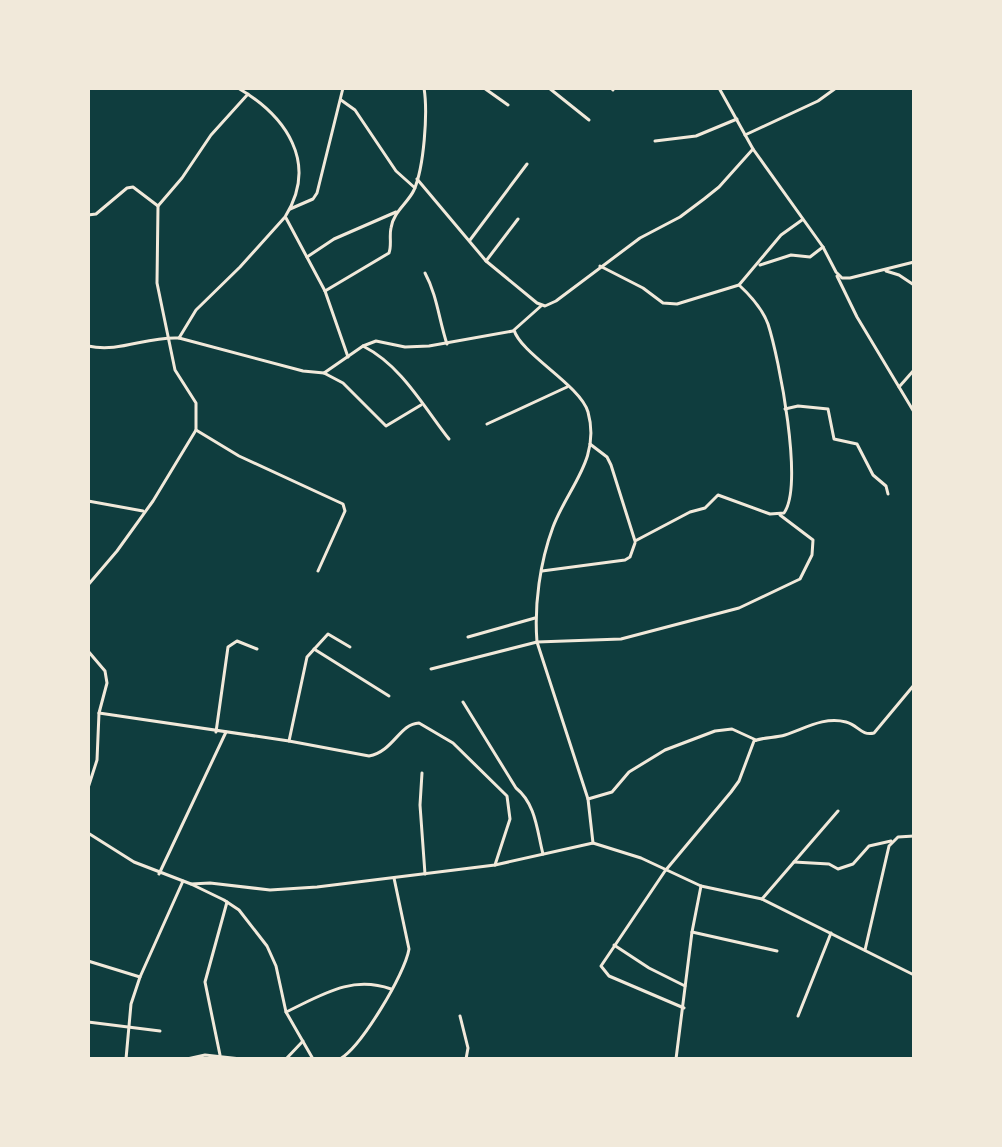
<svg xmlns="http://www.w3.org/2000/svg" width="1002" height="1147" font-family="'Golos Text',sans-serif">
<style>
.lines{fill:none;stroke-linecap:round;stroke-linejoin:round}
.minor{stroke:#f1e9da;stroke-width:3}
.tertiary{stroke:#f1e9da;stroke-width:3}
</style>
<rect width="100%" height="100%" fill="#0f3d3e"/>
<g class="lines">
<g class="minor">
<polyline points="484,88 508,105"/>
<polyline points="549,88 589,120"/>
<polyline points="611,88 613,90"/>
<polyline points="719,88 753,149 823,247 836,272 842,278 850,278 914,262"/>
<polyline points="341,100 355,110 396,171 415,188"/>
<polyline points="745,135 818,101 836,88"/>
<polyline points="655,141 696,136 737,119"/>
<polyline points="417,179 486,261 537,303 545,306 556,301 640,238 680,217 704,199 719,187 753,149"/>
<polyline points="290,209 313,199 317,193 343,88"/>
<polyline points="88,215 96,214 127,188 133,187 158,206"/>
<polyline points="286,218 325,291 348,357"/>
<polyline points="470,240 527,164"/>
<polyline points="307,257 334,239 396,212"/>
<polyline points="486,261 518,219"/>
<polyline points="760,265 791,255 810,257 823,247"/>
<polyline points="600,266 643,288 663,303 677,304 739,285 781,235 802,220"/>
<polyline points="886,271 899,275 914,285"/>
<path d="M425,273c12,22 14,47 22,71"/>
<polyline points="837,276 857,317 914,412"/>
<path d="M325,291l64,-38c3,-8 0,-17 2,-25 2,-16 17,-25 23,-38 10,-23 14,-77 10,-102"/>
<path d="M541,306l-27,24c7,24 66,55 74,82 13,47 -20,75 -35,115 -13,35 -19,78 -16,115l51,157 5,44"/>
<path d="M179,338l17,-28 44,-43 45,-50c34,-54 1,-101 -47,-129"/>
<path d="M88,346c32,7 59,-10 91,-8l124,33 21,2 39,-27 13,-5 29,6 24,-1 84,-15"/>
<path d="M363,346c39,20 60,60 86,93"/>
<polyline points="324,373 343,383 386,426 421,405"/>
<polyline points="899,387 914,370"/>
<polyline points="785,409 798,406 828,409 834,439 857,444 873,475 886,486 888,494"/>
<polyline points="487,424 567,387"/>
<polyline points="196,430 239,456 343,504 345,511 318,571"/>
<path d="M590,444l17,13 4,8 24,76 55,-29 15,-4 13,-13 52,19 14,-1c20,-28 -5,-155 -16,-189 -6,-16 -17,-28 -29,-39"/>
<polyline points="88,501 143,511"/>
<polyline points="542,571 625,560 630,557 635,543"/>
<polyline points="88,585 117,551 153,501 196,430 196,403 175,370 157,283 158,206 182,178 211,135 248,94"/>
<polyline points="468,637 535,618"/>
<polyline points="314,649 389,696"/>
<polyline points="88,651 105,671 107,683 99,713 97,760 88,788"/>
<polyline points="431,669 537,642 621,639 739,608 800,579 812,555 813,540 780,515"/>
<path d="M463,702l53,86c20,16 21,43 27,66"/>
<path d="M99,713l190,28 80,15c25,-5 30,-32 50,-33l34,20 54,53 3,23 -15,46"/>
<polyline points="216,732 228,647 237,641 257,649"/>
<polyline points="289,741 307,657 328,634 350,647"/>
<polyline points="422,773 420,805 425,874"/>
<polyline points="588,799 612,792 629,772 665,750 715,731 732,729 756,740"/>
<polyline points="794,862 829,864 838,869 853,864 869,846 891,841"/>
<polyline points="159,874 226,732"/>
<polyline points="191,884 210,883 270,890 317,887 495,865 593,843 641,858 701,886 762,899 914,975"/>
<polyline points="762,899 838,811"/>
<polyline points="692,932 777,951"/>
<polyline points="614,945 649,968 685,986"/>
<polyline points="865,950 889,846 898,837 914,836"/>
<polyline points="88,961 140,977"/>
<path d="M684,1008l-75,-32 -8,-10 64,-95 66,-79 8,-11 15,-40c9,-4 21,-3 31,-6 19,-6 39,-19 61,-13 12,3 15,14 28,11l40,-48"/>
<path d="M286,1012c36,-17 65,-37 105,-23"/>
<polyline points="460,1016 468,1048 466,1059"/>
<polyline points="798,1016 831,933"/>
<polyline points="88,1022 160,1031"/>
<polyline points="220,1055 205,982 227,902"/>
<polyline points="126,1059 131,1004 140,977 183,881"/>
<polyline points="187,1059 205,1055 241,1059"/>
<polyline points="286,1059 303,1041"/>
<path d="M340,1059c21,-12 65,-85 69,-110l-15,-71"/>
<polyline points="676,1059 692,932 701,886"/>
</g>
<polyline class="tertiary" points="88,833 134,862 191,884 224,900 239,910 267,946 276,966 286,1012 313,1059"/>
</g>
<rect width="1002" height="1147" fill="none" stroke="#f1e9da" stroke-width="180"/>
</svg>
